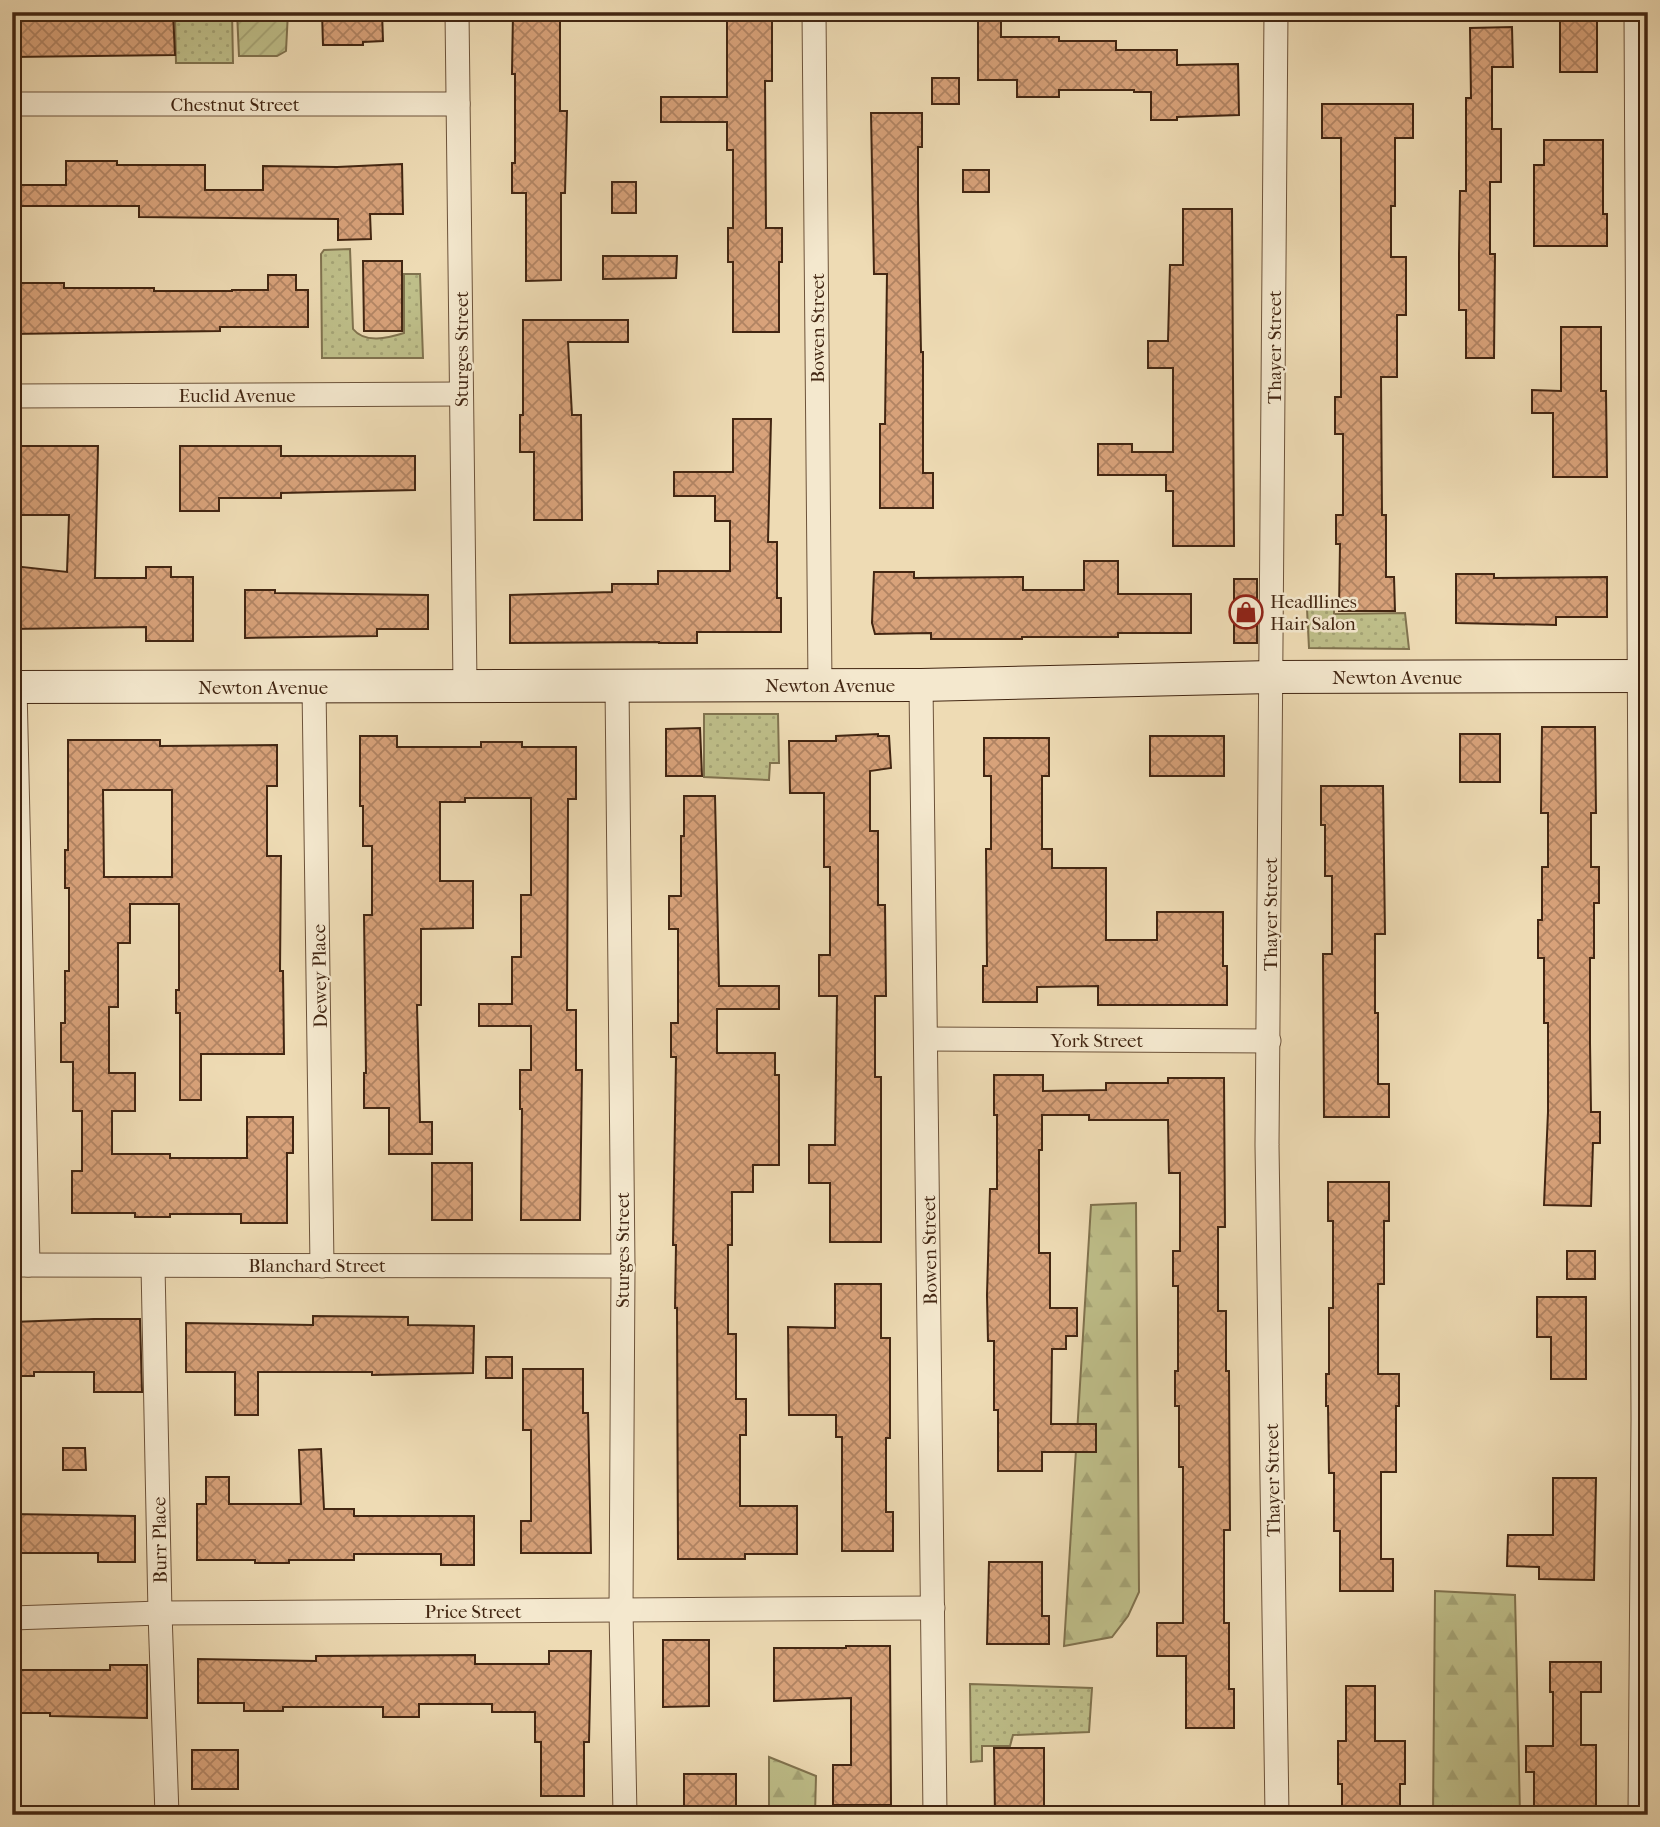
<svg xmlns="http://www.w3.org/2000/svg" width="1660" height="1827" font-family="'IM FELL French Canon',serif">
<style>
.grass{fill:url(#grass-dots);stroke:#80724e;stroke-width:2}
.forest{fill:url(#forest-firs);stroke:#80724e;stroke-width:2}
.garden{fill:url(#garden-furrows);stroke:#80724e;stroke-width:2}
.building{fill:url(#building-cross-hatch);stroke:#422612;stroke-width:2;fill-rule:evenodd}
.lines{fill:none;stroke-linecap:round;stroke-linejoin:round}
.street-casing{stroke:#6d533a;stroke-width:25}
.secondary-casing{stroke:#422612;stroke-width:34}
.street{stroke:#f4e8ce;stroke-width:23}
.secondary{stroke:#f4e8ce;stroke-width:32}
.labels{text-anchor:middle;stroke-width:5;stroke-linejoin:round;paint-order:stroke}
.street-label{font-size:19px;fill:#422612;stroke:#f4e8ce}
.poi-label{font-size:19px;fill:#422612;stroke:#f4e8ce;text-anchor:start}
</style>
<defs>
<pattern id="grass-dots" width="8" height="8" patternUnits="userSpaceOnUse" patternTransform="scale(1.75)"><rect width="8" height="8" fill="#bebe89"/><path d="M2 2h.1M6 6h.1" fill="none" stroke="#a4a375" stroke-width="1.8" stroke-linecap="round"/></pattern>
<pattern id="forest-firs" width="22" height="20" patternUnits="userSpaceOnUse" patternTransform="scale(1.75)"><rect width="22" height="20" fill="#bebe89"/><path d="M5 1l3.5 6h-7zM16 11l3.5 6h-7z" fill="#a4a375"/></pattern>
<pattern id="garden-furrows" width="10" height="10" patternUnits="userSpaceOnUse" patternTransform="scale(1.75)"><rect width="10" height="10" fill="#bebe89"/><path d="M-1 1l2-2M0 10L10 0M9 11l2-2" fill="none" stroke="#a4a375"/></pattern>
<pattern id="building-cross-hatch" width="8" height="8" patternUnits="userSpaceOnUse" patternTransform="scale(1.75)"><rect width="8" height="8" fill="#d8a27a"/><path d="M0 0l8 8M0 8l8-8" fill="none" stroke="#b18463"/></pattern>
</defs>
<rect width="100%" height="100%" fill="#eedbb4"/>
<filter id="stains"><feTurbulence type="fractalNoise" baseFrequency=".00286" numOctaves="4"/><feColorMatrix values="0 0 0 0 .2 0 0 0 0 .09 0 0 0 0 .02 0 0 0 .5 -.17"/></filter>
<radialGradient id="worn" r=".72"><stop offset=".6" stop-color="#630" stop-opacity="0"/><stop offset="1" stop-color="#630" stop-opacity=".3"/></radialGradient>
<g class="grass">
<polygon points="175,12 232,12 233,63 176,63"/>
<path d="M350,249l3,80c12,15 35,9 51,4v-59h16l3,84h-101l-1,-104 3,-4z"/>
<polygon points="1334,607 1334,614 1405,613 1409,649 1309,648 1307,609"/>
<polygon points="704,714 778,714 779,763 770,763 769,780 704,777"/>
<polygon points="970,1684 1092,1688 1089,1732 1013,1735 1010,1746 982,1746 982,1761 971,1762"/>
</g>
<g class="forest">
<polygon points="1136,1203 1139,1592 1128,1616 1112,1637 1064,1646 1091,1205"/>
<polygon points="1435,1591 1515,1595 1520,1815 1433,1815"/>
<polygon points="769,1757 816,1776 815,1815 769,1815"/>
</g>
<polygon class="garden" points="237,12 288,12 286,51 277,56 239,56"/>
<g class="building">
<polygon points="12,12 173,12 175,55 12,57"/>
<polygon points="322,12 382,12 383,41 363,42 363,45 323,45"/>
<polygon points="513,12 560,12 560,111 567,111 565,193 561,193 561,280 526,281 526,193 512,193 512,163 515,163 515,74 512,74"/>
<polygon points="727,12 772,12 772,81 765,81 766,228 782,228 782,262 779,262 779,332 733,332 733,262 728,262 728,228 733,228 733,150 727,150 727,122 661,122 661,97 727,97"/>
<rect x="1560" y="12" width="37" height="60"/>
<polygon points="978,16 1001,16 1001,37 1059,37 1059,41 1116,41 1116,50 1177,50 1177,65 1238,64 1239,115 1177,117 1177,120 1151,120 1151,92 1134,92 1134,90 1059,90 1059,97 1017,97 1017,80 978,80"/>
<polygon points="1512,27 1513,67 1492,67 1492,129 1501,129 1501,182 1490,182 1490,254 1495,254 1494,358 1466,358 1466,310 1459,310 1459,254 1460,191 1466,191 1466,98 1471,98 1470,28"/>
<rect x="932" y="78" width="27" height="26"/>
<polygon points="1322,104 1413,104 1413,138 1395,138 1395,206 1391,206 1391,257 1406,257 1406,315 1397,315 1397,377 1381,377 1382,515 1386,515 1386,577 1394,577 1395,611 1339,611 1340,544 1336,544 1336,515 1343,515 1343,434 1335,434 1335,397 1341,397 1341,138 1322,138"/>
<polygon points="871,113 922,113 922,147 918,147 918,202 921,352 923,352 923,473 933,473 933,508 880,508 880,424 885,424 887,274 874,274"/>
<polygon points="1544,140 1603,140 1603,214 1607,214 1607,246 1534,246 1534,165 1544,165"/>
<polygon points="66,161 117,161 117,165 205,165 205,190 263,190 263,166 337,167 402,164 403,214 370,214 371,239 338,240 338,219 139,217 139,206 12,206 12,185 66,185"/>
<rect x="963" y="170" width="26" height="22"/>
<rect x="612" y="182" width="24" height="31"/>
<polygon points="1183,209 1232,209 1234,546 1173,546 1173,491 1166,491 1166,475 1098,475 1098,444 1132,444 1132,452 1173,452 1173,368 1148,368 1148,341 1168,341 1170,265 1183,265"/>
<polygon points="603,256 677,256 676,278 603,279"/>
<polygon points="363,261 402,261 402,331 364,331"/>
<polygon points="268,275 296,275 296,290 308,290 308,327 220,327 220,331 12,334 12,283 64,283 64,288 154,288 154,291 232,291 232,290 268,290"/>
<polygon points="523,320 628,320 628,342 568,342 572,415 581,415 582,520 534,520 534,452 520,452 520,415 523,415"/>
<polygon points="1561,327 1601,327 1601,391 1606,391 1607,477 1553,477 1553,413 1532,413 1532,390 1561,391"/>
<polygon points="733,419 771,419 768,542 777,542 777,598 781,598 781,632 697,632 697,643 659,643 659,642 510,643 510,595 612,592 612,584 658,584 658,571 730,571 730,521 715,521 715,496 674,496 674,472 733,472"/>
<polygon points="12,446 98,446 95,578 146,578 146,567 171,567 171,577 193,577 193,641 146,641 146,627 12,629 14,566 67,572 69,515 12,515"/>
<polygon points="180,446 281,446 281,456 415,456 415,490 281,493 281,498 219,498 219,511 180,511"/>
<polygon points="1084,561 1118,561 1118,594 1191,594 1191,633 1118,633 1118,637 1022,637 1022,639 931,639 931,633 875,634 872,623 874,572 914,572 914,578 1023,577 1023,590 1084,590"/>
<polygon points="1456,574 1494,574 1494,578 1607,577 1607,617 1556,617 1556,625 1456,623"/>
<rect x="1234" y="579" width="23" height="64"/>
<polygon points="245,590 275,590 275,593 428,595 428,629 377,629 377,636 245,638"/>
<polygon points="1542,727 1595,727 1596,813 1591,813 1591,867 1599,867 1599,903 1594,903 1594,958 1590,958 1590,1043 1591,1112 1600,1112 1600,1143 1593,1143 1591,1206 1544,1205 1548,1112 1548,1023 1544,1023 1544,958 1538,958 1538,920 1542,920 1542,867 1548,867 1548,813 1541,813"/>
<polygon points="700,728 702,776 666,776 666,729"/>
<polygon points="878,734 878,736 889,736 891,768 870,771 870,831 878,831 878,905 885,905 886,996 875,996 875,1077 881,1077 881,1242 830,1242 830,1183 809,1183 809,1145 835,1145 837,996 819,996 819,955 830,955 830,867 824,867 824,793 790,793 789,741 836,741 836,736"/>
<rect x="1460" y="734" width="40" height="48"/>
<polygon points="360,736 397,736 397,747 481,747 481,742 522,742 522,747 576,747 576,799 568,799 567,1010 576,1010 576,1070 582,1070 580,1220 521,1220 522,1109 520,1109 520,1070 531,1070 531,1026 479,1026 479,1004 512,1004 512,957 521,957 521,895 531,895 531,798 465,798 465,802 440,802 440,881 473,881 473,928 421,929 421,1005 417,1005 420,1122 432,1122 432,1154 389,1154 389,1108 364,1108 364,1073 366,1073 364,915 372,915 372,846 363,846 363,806 360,806"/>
<rect x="1150" y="736" width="74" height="40"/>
<polygon points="984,738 1049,738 1049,776 1042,776 1042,849 1052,849 1052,868 1106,868 1106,940 1157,940 1157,912 1223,912 1223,966 1227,966 1227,1005 1098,1005 1098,986 1037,987 1037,1002 983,1002 983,966 987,966 986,849 991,849 991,776 984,776"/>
<path d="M68,740h92v6l117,-1v41h-10v70h14l-1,115h3l1,83h-83v46h-21v-87h-4v-23h3v-86h-49v39h-12v64h-9v66h26v38h-23v43h58v4h77v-41h46v36h-6v70h-46v-9h-71v3h-35v-4h-63v-42h10v-60h-9v-49h-12v-39h4v-52h4v-83h-4v-38h3zM103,790h69v87h-68z"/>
<polygon points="1321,786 1383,786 1385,934 1375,934 1375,1013 1378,1013 1378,1084 1389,1084 1389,1117 1324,1117 1323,954 1332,954 1332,876 1325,876 1325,825 1321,825"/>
<polygon points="684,796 715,796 719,986 779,986 779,1009 717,1009 717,1053 775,1053 775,1075 779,1075 779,1165 753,1165 753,1192 732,1192 732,1245 728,1245 728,1334 736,1334 736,1399 746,1399 746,1435 740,1435 740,1506 797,1506 797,1554 745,1554 745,1559 678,1559 677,1308 675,1308 676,1245 673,1245 676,1057 671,1057 671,1023 678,1023 678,929 669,929 669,896 681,896 681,836 684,836"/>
<polygon points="994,1075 1043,1075 1043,1091 1106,1090 1106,1083 1168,1083 1168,1078 1224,1078 1225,1227 1218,1227 1218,1311 1226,1311 1226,1371 1229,1371 1230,1530 1224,1530 1224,1623 1229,1623 1229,1689 1234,1689 1234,1728 1186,1728 1186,1656 1157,1656 1157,1623 1183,1623 1183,1467 1179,1467 1179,1406 1175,1406 1175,1371 1178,1371 1178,1286 1173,1286 1173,1251 1180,1251 1180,1173 1169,1173 1168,1120 1089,1120 1089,1115 1042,1115 1042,1150 1039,1150 1039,1253 1050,1253 1050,1308 1077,1308 1077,1336 1066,1336 1066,1349 1052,1349 1051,1424 1096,1424 1096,1452 1042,1452 1042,1471 998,1471 998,1410 994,1410 994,1341 988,1341 987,1295 990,1189 997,1189 997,1115 994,1115"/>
<rect x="432" y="1163" width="40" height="57"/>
<polygon points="1328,1182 1389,1182 1389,1221 1384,1221 1384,1284 1378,1284 1378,1374 1399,1374 1399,1406 1396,1406 1396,1472 1381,1472 1381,1559 1393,1559 1393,1591 1340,1591 1340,1531 1334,1531 1334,1473 1329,1473 1328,1406 1326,1406 1326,1374 1329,1374 1329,1308 1333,1308 1333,1221 1328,1221"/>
<rect x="1567" y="1251" width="28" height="28"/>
<polygon points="835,1284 881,1284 881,1338 890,1338 890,1438 886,1438 886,1512 893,1512 893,1551 842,1551 842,1437 836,1437 836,1415 789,1415 788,1327 835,1328"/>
<polygon points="1537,1297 1586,1297 1586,1379 1551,1379 1551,1337 1537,1337"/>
<polygon points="313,1316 408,1317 408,1325 474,1326 473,1373 372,1375 372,1372 258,1372 258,1415 235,1415 235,1372 186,1372 186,1323 313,1325"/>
<polygon points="94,1319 140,1319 142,1392 94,1392 94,1372 34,1372 34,1376 12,1376 12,1322"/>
<rect x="486" y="1357" width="26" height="21"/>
<polygon points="523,1369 583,1369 583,1413 588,1413 591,1553 521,1553 521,1521 531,1521 531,1430 523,1430"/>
<polygon points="63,1448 85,1448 86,1470 63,1470"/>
<polygon points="321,1449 324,1509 354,1509 354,1516 474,1516 474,1565 441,1565 441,1554 354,1554 354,1560 289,1560 289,1563 255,1563 255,1560 197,1560 197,1504 206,1504 206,1477 229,1477 229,1504 301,1504 299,1450"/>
<polygon points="1553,1478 1596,1478 1594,1580 1539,1579 1539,1567 1507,1566 1508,1535 1553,1535"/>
<polygon points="12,1514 135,1516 135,1562 98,1562 98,1553 12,1553"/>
<polygon points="989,1562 1042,1562 1042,1616 1049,1616 1049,1644 987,1644"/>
<polygon points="663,1640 709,1640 709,1706 663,1707"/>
<polygon points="846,1646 890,1646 891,1805 833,1805 833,1765 851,1765 851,1698 774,1701 774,1648 846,1648"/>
<polygon points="549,1651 591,1651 589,1742 584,1742 584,1796 541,1796 541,1742 535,1742 535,1712 492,1712 492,1704 419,1704 419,1717 383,1717 383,1707 283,1707 283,1711 244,1711 244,1703 198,1703 198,1659 316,1661 316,1656 475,1655 475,1664 549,1664"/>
<polygon points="1550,1662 1601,1662 1601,1692 1581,1692 1581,1745 1596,1745 1596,1815 1534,1815 1534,1772 1526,1772 1526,1746 1553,1746 1553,1692 1550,1692"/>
<polygon points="110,1665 147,1665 147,1718 50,1716 50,1713 12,1713 12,1670 110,1670"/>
<polygon points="1346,1686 1375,1686 1375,1741 1405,1741 1405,1784 1400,1784 1400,1815 1342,1815 1342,1784 1338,1784 1338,1741 1346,1741"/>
<polygon points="994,1748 1044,1748 1044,1815 995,1815"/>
<rect x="192" y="1750" width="46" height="39"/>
<rect x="684" y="1774" width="52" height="38"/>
</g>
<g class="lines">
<defs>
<g id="street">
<polyline points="457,12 465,685"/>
<polyline points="814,12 820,685"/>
<polyline points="1276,12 1267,1145 1277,1815"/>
<polyline points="1636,12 1643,1419 1640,1815"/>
<polyline points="12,104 458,104"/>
<polyline points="12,396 461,394"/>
<polyline points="617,685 623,1266 621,1610 625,1815"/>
<polyline points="921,685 935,1815"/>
<polyline points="314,686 322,1266"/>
<polyline points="15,687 28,1265"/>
<polyline points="926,1039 1269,1041"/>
<polyline points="12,1265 623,1266"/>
<polyline points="153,1266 160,1613 167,1815"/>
<polyline points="12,1618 160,1613 933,1608"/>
</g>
<polyline id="secondary" points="12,687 921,685 1272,677 1648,676"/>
</defs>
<use href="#street" class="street-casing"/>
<use href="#secondary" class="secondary-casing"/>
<use href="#street" class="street"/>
<use href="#secondary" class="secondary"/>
</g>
<defs>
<symbol id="shop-ring" viewBox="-11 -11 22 22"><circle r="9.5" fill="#f4e8ce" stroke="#8f2418" stroke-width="1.5"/><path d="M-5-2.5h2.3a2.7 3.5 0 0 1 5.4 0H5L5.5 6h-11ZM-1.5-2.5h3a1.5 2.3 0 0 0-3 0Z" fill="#8f2418"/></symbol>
</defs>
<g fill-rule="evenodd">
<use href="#shop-ring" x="1227" y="593" width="38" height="38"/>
</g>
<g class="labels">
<g class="street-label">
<text x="235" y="111">Chestnut Street</text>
<text transform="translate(817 328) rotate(-90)" y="7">Bowen Street</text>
<text transform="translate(1274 347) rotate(-90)" y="7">Thayer Street</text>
<text transform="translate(461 349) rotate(-90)" y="7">Sturges Street</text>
<text x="237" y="402">Euclid Avenue</text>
<text x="1397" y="684">Newton Avenue</text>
<text x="830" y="692">Newton Avenue</text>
<text x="263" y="694">Newton Avenue</text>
<text transform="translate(1270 914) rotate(-90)" y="7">Thayer Street</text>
<text transform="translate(319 976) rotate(-91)" y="7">Dewey Place</text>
<text x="1097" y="1047">York Street</text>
<text transform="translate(622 1250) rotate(-90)" y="7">Sturges Street</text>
<text transform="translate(929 1250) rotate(-91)" y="7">Bowen Street</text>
<text x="317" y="1272">Blanchard Street</text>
<text transform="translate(1272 1480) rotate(-91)" y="7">Thayer Street</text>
<text transform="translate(159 1540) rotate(-91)" y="7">Burr Place</text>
<text x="473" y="1618">Price Street</text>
</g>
<g class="poi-label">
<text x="1270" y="608">Headllines<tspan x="1270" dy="22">Hair Salon</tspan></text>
</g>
</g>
<rect width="1660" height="1827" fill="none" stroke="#eedbb4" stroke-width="42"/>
<rect x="14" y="14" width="1632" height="1799" fill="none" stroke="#422612" stroke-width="3.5"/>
<rect x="21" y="21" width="1618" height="1785" fill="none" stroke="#422612" stroke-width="2"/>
<rect width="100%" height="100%" filter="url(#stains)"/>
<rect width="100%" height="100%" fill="url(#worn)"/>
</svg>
